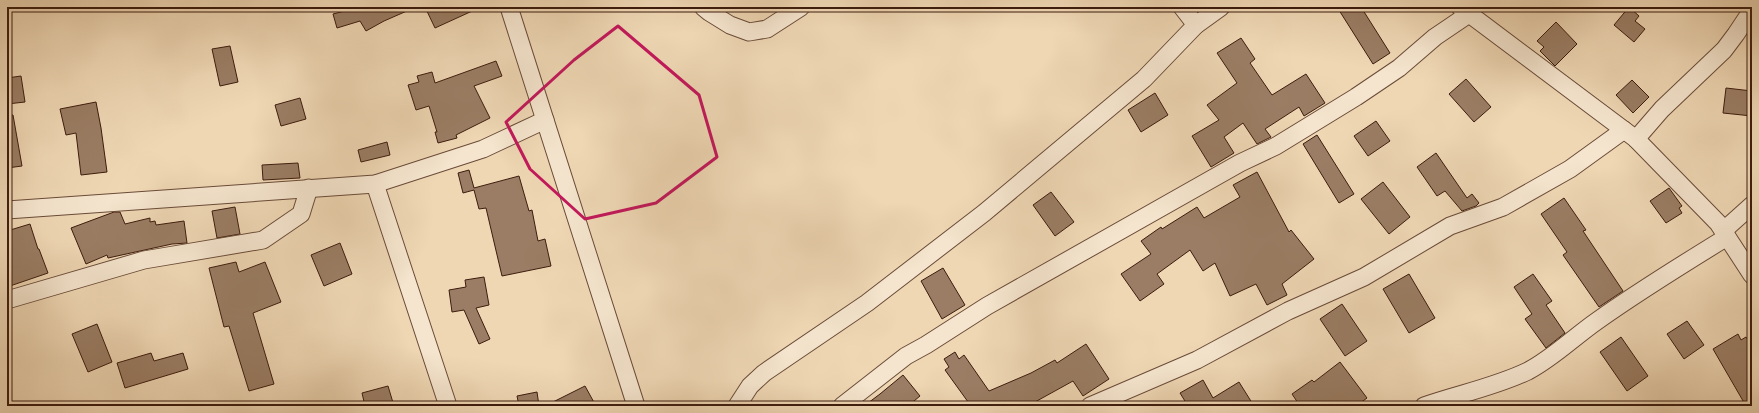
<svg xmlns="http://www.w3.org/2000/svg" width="1759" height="413" font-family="'IM FELL Double Pica',serif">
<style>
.building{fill:#9a7d64;stroke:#3d1c0e}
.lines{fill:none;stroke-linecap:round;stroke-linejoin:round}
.minor-casing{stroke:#6a4b38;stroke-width:19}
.minor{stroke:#f5e5ce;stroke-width:17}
.marked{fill:none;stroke:#c2185b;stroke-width:3;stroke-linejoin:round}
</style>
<rect width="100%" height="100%" fill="#efd7b4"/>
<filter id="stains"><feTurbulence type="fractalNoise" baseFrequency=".005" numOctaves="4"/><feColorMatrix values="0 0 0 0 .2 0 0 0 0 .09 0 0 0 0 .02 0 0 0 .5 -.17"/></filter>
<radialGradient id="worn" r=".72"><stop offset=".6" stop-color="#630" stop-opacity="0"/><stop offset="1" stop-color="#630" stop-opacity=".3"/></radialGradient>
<g class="building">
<polygon points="360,7 416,7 384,21 366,31 360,21 337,28 333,14"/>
<polygon points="425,7 481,7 435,28"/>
<polygon points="1337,7 1361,7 1390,53 1373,64"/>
<polygon points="1629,7 1639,16 1635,21 1645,29 1634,42 1614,25"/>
<polygon points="1556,22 1577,44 1555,66 1540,51 1544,47 1537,41"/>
<polygon points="1241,38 1255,59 1250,63 1272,95 1306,74 1325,103 1304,116 1299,107 1265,129 1271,137 1257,144 1243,123 1224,137 1234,153 1211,167 1192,136 1219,120 1207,105 1237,83 1217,53"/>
<polygon points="230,46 238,82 220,86 212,49"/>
<polygon points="496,61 502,76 474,86 490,118 456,135 457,138 438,143 435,132 437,132 429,106 416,110 408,85 419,82 417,76 432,72 435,83"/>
<polygon points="21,76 25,102 7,104 7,78"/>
<polygon points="1466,79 1491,107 1474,122 1449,94"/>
<polygon points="1632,80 1649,97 1633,113 1616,95"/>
<polygon points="1726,88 1752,91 1752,116 1723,113"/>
<polygon points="1155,93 1168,115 1141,132 1128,110"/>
<polygon points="300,98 306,119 281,126 275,105"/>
<polygon points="96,102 101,128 107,172 81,175 76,133 66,135 60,109"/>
<polygon points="7,115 13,115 22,166 7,168"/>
<polygon points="1376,121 1390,141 1368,156 1354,136"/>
<polygon points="1317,135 1354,194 1339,203 1303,144"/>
<polygon points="387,142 390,155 361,162 358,150"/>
<polygon points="1436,153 1467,198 1472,194 1479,203 1476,206 1462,211 1445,191 1437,196 1417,167"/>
<polygon points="298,163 300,178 263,180 262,165"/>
<polygon points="469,170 474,188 519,176 529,211 532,210 538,241 545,239 551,266 502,276 486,208 479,209 474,190 463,193 458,173"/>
<polygon points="1257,172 1289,232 1291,230 1314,259 1282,284 1287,295 1267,305 1256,284 1230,296 1215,263 1203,271 1190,250 1157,274 1164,284 1140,301 1121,274 1151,254 1141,241 1161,227 1162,229 1197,207 1204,218 1240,197 1233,185"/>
<polygon points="1383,182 1410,217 1389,234 1361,199"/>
<polygon points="1669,188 1682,206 1679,208 1682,213 1666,223 1650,201"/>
<polygon points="1051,192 1074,222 1055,236 1033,205"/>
<polygon points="1564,198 1586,230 1583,231 1623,291 1599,307 1563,255 1567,252 1541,214"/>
<polygon points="235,207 240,234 217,238 212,211"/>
<polygon points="114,212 120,212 125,224 150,218 150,222 155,221 156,225 184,221 187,243 172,244 108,258 107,255 86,264 71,228"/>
<polygon points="30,224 38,249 39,249 48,273 7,287 7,231"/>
<polygon points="340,243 352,274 324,286 311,255"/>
<polygon points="236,262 239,272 265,262 281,302 253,313 274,384 249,391 229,326 224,327 209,268"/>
<polygon points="943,268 965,305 942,319 921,281"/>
<polygon points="1409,274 1435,318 1409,333 1383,289"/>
<polygon points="1533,274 1552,301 1546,305 1565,333 1546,348 1525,319 1532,314 1514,287"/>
<polygon points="484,277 489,305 476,308 490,339 479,344 464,310 452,312 449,290 466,287 465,280"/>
<polygon points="1342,304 1367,341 1345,356 1320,319"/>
<polygon points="1687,321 1704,345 1684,359 1667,334"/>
<polygon points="97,324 112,362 88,372 72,334"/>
<polygon points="1738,334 1741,340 1746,337 1752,347 1752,406 1746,406 1713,349"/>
<polygon points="1621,337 1648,376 1627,391 1600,352"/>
<polygon points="1086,344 1109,379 1083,396 1073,381 1035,402 1036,406 971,406 945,370 949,367 944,359 955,352 959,359 964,355 989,391 1031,373 1055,360 1057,363"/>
<polygon points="151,353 154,361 183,353 188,369 125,388 117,363"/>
<polygon points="1340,362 1367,398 1356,406 1300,406 1292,394 1312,380 1314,382"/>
<polygon points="903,375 920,396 908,406 864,406 880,394"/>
<polygon points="1203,380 1213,398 1239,382 1254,406 1188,406 1180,393"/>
<polygon points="388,386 394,406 365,406 362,393"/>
<polygon points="585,386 596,406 545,406"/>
<polygon points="537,392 539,406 519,406 517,396"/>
</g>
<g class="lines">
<defs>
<g id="minor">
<polyline points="509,7 636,406"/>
<polyline points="703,7 709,12 730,25 749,32 767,29 801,7"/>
<polyline points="1182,7 1196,25"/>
<polyline points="1460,7 1636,139 1718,223 1752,275"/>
<polyline points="1636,139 1662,109 1724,50 1736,34 1752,10"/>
<polyline points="375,184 448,406"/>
<polyline points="7,210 375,184 483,149 545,120"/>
<polyline points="1723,231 1752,205"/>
<polyline points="7,300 144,260 263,240 301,214 309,188"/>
<polyline points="737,406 750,386 764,373 867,303 984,213 1144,79 1196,25 1221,7"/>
<polyline points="842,406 906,356 926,345 987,306 1240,163 1276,146 1356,97 1399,68 1435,37 1469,14"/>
<polyline points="1090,406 1197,360 1288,311 1364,277 1450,226 1503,207 1570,169 1624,130"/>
<path d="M1424,406c34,-12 71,-19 104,-35 25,-13 46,-34 69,-50 42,-30 86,-57 130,-84"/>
</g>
</defs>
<use href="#minor" class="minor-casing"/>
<use href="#minor" class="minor"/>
</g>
<path class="marked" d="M618,26l81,69 18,62 -61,46 -71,16 -55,-50 -24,-47 68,-62z"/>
<rect width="1759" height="413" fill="none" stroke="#efd7b4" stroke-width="24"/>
<rect x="8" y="8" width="1743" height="397" fill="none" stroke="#3d1c0e" stroke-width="2"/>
<rect x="12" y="12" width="1735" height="389" fill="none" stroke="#3d1c0e"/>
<rect width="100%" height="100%" filter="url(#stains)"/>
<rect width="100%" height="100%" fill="url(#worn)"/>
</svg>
